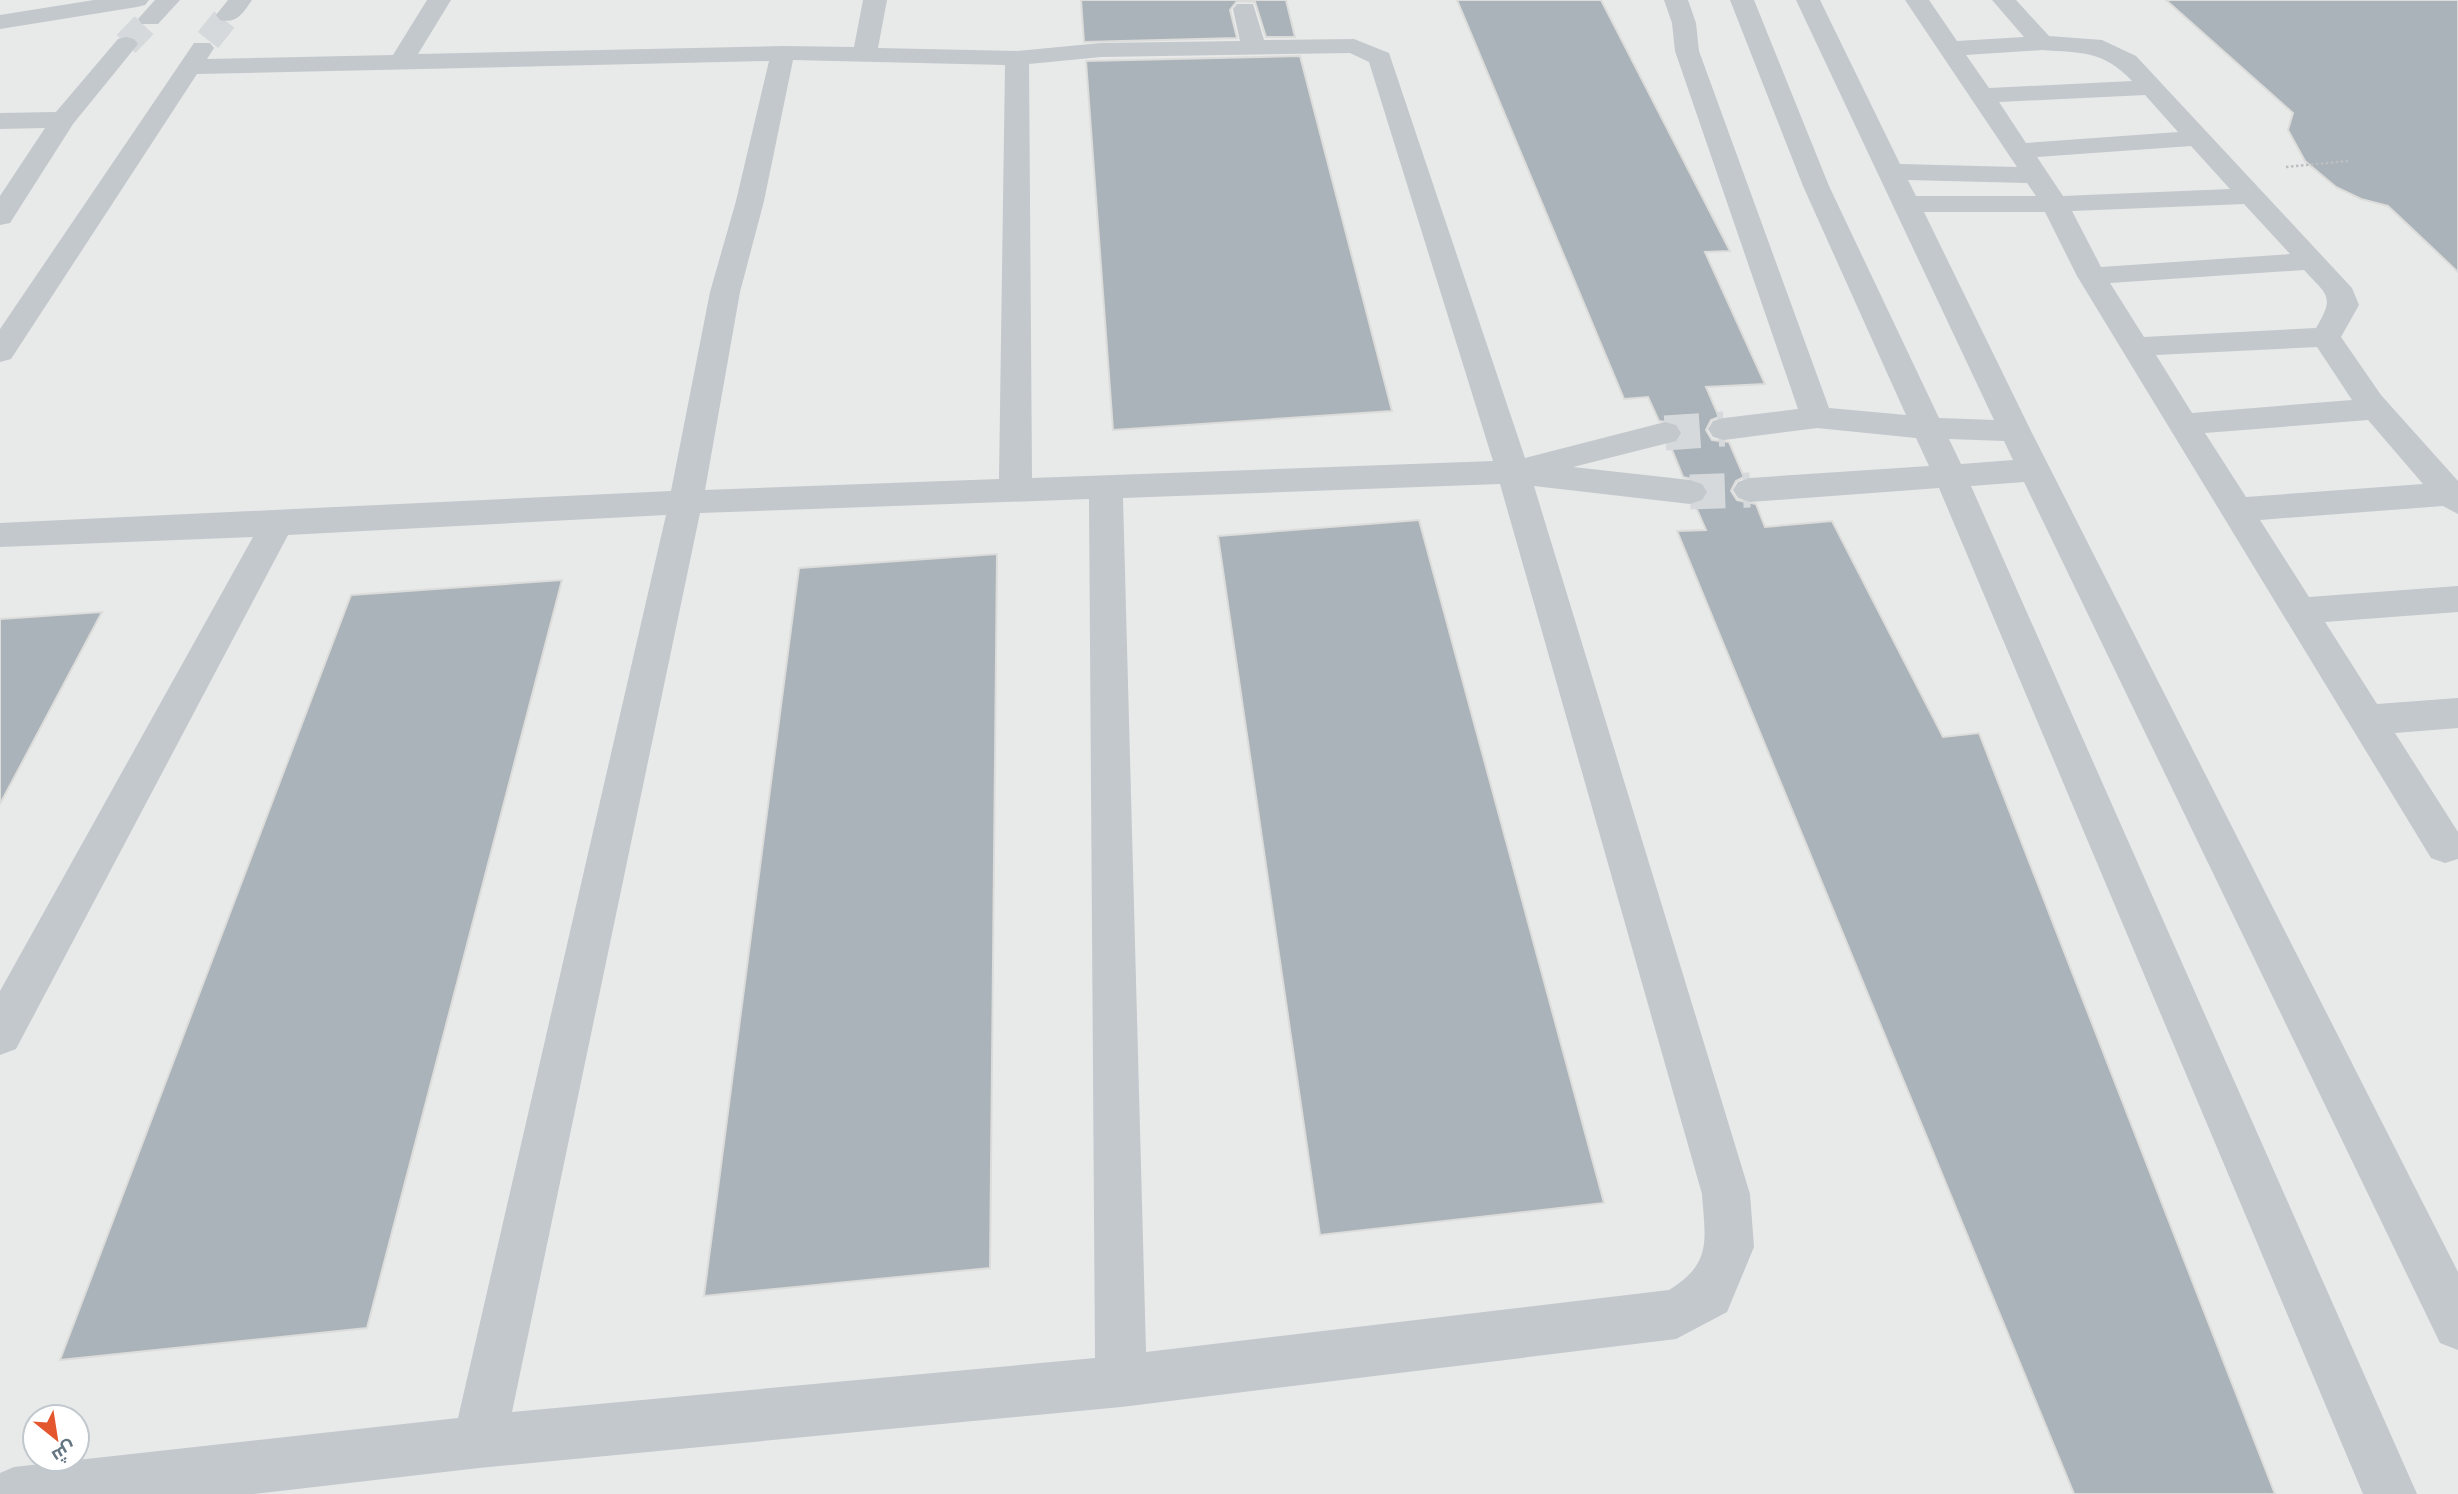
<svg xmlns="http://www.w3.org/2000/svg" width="2458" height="1494" font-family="'IBM Plex Sans',Cairo,sans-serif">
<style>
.built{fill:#e8e9e9;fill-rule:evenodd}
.building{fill:#aab3b9;stroke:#dcdcda;stroke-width:2}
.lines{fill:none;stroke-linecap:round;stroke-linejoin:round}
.minor-tunnel-far1{stroke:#d5d9db;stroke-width:26;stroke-dasharray:26 13;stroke-linecap:butt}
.minor-tunnel{stroke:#d5d9db;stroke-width:35;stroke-dasharray:35 18;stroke-linecap:butt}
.path{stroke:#bbbfc2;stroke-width:2.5;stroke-dasharray:2.5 2.5;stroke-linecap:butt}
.minor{fill:#c3c8cc;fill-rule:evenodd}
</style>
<rect width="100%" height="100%" fill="#fafaf8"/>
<path class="built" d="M0,0h2458v1494h-2458zM35,1417h42v42h-42z"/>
<g class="building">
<polygon points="1081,0 1286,0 1295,37 1266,37 1255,2 1237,1 1230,10 1237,38 1084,42"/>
<polygon points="1457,0 1601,0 1730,251 1705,252 1765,384 1706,387 1719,417 1711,420 1706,430 1712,440 1729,442 1744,477 1736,481 1731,491 1737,500 1756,504 1765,527 1832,521 1943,737 1979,733 2275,1494 2074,1494 1677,531 1706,530 1695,505 1704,501 1709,491 1703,482 1683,477 1670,445 1678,442 1683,434 1678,424 1659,421 1648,397 1624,399"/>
<polygon points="2166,0 2458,0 2458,272 2388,206 2361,199 2336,187 2305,161 2288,130 2293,113"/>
<polygon points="1300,56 1392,411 1113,430 1086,61"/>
<polygon points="1419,520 1604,1203 1320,1235 1218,536"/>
<polygon points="997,554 990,1268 704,1296 799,568"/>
<polygon points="562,580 367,1328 60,1360 351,595"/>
<polygon points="102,612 0,804 0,619"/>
</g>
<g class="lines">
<g class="minor-tunnel-far1">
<polyline points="208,40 228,15"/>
<polyline points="126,44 150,19"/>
</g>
<g class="minor-tunnel">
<polyline points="1665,433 1724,429"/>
<polyline points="1690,492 1750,490"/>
</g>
<polyline class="path" points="2286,167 2348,161"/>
<g class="minor">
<polygon points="94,0 149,0 145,5 137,7 0,29 0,15"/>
<polygon points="155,0 180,0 158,24 142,24 138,19"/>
<path d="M228,0h24c-9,13 -15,24 -32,20l-4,-5z"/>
<path d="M427,0h24l-33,54 365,-8 71,1 9,-47h24l-9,48 139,3 84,-8 139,-2 -7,-32 4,-5h16l11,36 90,-1 35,14 136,405 140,-36 11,3 5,8 -5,8 -103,26 117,13 12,4 5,8 -5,8 -12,4 -156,-18 216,708 4,53 -27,65 -51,27 -555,68 -642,61 -226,26h-253v-21l14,-6 444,-49 208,-903 -378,20 -272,514 -16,6v-64l253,-454 -253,10v-24l671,-32 39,-199 26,-91 33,-140 -572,13 -186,285 -11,3v-33l194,-286h16l4,5 -7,11 186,-4zM1350,53l19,9 124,399 -461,17 -3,-414 72,-7zM793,60l212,5 -6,414 -294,11 35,-198 24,-91zM1500,484l202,710c3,45 11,69 -33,96l-523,62 -23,-854zM1089,499l6,859 -583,54 188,-899z"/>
<path d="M1664,0h24l8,23 3,28 130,357 77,7 -103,-229 -73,-186h24l75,186 110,232 55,2 -198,-420h24l80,164 117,3 -112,-167h24l28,41 67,-4 -32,-37h24l33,36 53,4 34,16 216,232 7,17 -18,32 40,58 77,86v33l-15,-8 -183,14 49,77 149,-11v26l-133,10 52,82 81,-6v30l-63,5 63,99v27l-13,4 -14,-5 -354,-582 -32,-64h-121l107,219 427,841v78l-18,-7 -416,-861 -53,4 446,1008h-54l-424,-1006 -189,14 -12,-4 -5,-8 5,-8 12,-4 179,-12 -13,-28 -99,-10 -93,12 -11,-3 -5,-8 5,-8 11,-3 74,-9 -123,-358 -3,-28zM2042,50c39,3 61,0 90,31l-143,7 -23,-33zM2145,95l33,37 -152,11 -27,-41zM2191,146l39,43 -167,7 -26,-39zM1908,180l119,3 9,13h-120zM2244,204l46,50 -189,13 -29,-56zM2304,270c24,26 31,26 12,58l-172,9 -34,-54zM2317,347l35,53 -160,13 -36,-58zM2368,420l55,64 -177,13 -41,-64zM1949,439l55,2 9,19 -52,4z"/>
<polygon points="126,37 134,39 138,44 73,124 10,223 0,225 0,196 45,128 0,129 0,113 56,112 118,39"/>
</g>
</g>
<g transform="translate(56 1438) rotate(150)"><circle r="33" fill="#ffffff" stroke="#c1c8cd" stroke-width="2"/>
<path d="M0-5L12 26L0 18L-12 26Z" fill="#e4572e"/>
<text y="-10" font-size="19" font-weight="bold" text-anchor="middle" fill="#657683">ش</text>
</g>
</svg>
